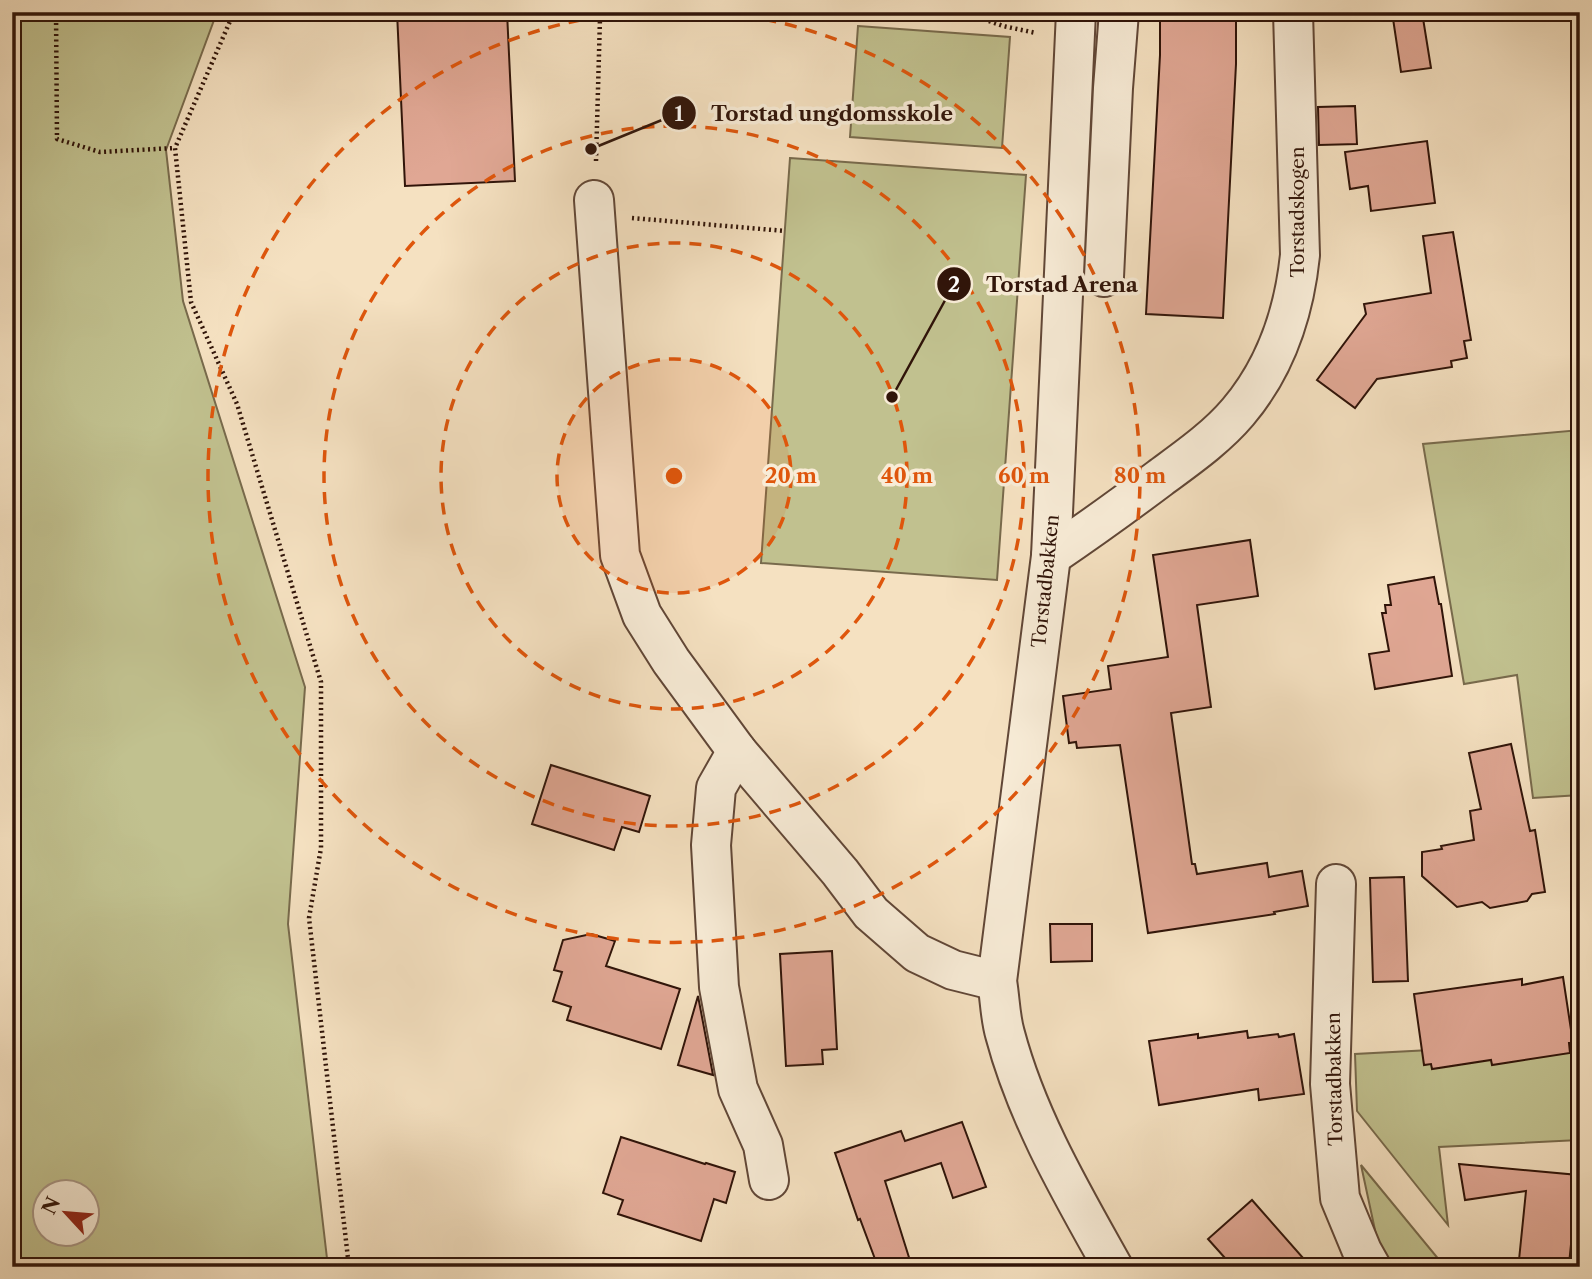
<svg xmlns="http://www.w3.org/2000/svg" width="1592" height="1279" font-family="'Libre Caslon Text',serif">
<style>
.green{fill:#c1c18f;stroke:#786a4c;stroke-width:2;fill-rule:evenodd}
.building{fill:#e0a794;stroke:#301409;stroke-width:2}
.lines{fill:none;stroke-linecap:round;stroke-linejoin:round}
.minor-casing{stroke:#614737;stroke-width:42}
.path{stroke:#301409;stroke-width:4.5;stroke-dasharray:2 3.5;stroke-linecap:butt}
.minor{stroke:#f8ecd7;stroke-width:38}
.ring{fill:none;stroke:#df560c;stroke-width:3.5;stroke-dasharray:12 9}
.labels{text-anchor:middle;stroke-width:7;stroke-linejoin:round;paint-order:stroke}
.street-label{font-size:19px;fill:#301409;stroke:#f8ecd7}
.centre{fill:#df560c;stroke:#f8ecd7;stroke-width:3.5}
.ring-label{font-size:21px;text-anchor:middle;font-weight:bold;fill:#df560c;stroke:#f8ecd7;stroke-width:7;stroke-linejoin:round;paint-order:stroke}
.leader{fill:none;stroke:#301409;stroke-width:2.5}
.callout-dot{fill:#301409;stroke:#f8ecd7;stroke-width:2.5}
.mark-label{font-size:21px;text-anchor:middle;font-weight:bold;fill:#fff}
.callout-label{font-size:21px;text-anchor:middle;font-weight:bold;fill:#301409;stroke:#f8ecd7;stroke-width:7;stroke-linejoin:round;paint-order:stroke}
</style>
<rect width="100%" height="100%" fill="#f5e1c1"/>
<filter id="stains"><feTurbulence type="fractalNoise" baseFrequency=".00286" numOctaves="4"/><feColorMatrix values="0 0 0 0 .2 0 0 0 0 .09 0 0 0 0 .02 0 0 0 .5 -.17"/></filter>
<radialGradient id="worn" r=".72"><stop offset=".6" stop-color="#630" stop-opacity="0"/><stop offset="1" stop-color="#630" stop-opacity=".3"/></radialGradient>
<g class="green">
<path d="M12,12h205l-51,138 17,151 122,386 -17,237 40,343h-316zM46,1192h42v42h-42z"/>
<polygon points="858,26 1010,37 1002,148 850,137"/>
<polygon points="790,158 1026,175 997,580 761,563"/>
<polygon points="1580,430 1580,795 1533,798 1517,675 1464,684 1423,444"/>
<polygon points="1580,1042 1580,1143 1579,1140 1439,1147 1448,1225 1357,1111 1355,1054"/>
<polygon points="1361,1165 1445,1267 1393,1267 1378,1244"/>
</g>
<g class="building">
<polygon points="397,12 507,12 515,181 405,186"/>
<polygon points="1160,12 1236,12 1236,64 1223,318 1146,314 1160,55"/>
<polygon points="1392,12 1422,12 1431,68 1401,72"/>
<polygon points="1355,106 1357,144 1319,145 1318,107"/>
<polygon points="1427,141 1435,203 1371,211 1368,186 1350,189 1345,152"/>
<polygon points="1453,232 1471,340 1464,341 1467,358 1451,361 1452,367 1377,379 1355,408 1317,380 1366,314 1364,304 1431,293 1423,236"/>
<polygon points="1250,540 1258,596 1197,605 1211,707 1171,713 1192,864 1195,864 1197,874 1267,863 1269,877 1302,871 1308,906 1274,912 1275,914 1148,933 1120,745 1077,748 1076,742 1069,743 1063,696 1111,689 1108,666 1168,657 1153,555"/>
<polygon points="1434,577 1439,604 1441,604 1452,676 1375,689 1369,654 1389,651 1382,613 1386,613 1385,605 1391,605 1388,585"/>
<polygon points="1511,744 1530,831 1535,830 1545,892 1532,894 1527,901 1490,908 1482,902 1457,907 1422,876 1422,852 1442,849 1441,846 1474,840 1470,811 1481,809 1469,753"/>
<polygon points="551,765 650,796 639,832 622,827 614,850 532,824"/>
<polygon points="1404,877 1408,981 1373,982 1370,878"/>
<polygon points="1050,924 1092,924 1092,961 1051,962"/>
<polygon points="591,934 615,941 606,966 680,989 661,1049 567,1020 571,1007 553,1001 562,972 554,970 563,940"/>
<polygon points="832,951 837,1049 822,1050 823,1064 786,1066 780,954"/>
<polygon points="1563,977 1573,1043 1569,1043 1570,1053 1492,1065 1491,1060 1432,1069 1431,1064 1424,1065 1414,994 1522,979 1522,985"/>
<polygon points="698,996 713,1075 678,1065"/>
<polygon points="1247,1031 1248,1038 1278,1034 1279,1037 1294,1034 1304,1094 1259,1100 1258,1089 1159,1105 1149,1041 1198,1034 1198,1038"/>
<polygon points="962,1122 986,1187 953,1198 941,1163 885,1181 912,1267 878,1267 860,1219 858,1220 835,1153 901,1131 905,1141"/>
<polygon points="621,1137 705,1164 706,1163 735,1172 726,1203 714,1199 701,1241 618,1214 623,1200 603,1193"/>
<polygon points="1459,1164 1578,1175 1569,1264 1519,1260 1526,1191 1465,1200"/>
<polygon points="1252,1200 1311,1267 1233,1267 1208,1239"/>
</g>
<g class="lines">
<defs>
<g id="minor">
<path d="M1076,12l-25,544 -54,425c3,17 3,36 8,53 22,83 66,158 108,233"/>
<polyline points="594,200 620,555 642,615 671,661 737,751 840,872 871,913 917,953 953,970 997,981"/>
<polyline points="1104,277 1113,88 1119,12"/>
<path d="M1051,556c37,-25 73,-51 109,-78 27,-20 56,-40 78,-66 38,-45 56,-99 62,-157l-7,-243"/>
<polyline points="737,751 716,788 711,845 719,987 738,1089 763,1145 769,1180"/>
<polyline points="1336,884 1330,1084 1340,1198 1362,1251 1371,1267"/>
</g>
</defs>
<use href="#minor" class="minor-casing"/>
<g class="path">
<polyline points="56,12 57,139 100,152 175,148"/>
<polyline points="234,12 175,148 191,302 237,404 321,682 321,848 309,918 349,1267"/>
<polyline points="963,12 1003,26 1036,33"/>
<polyline points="596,161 600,18 603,12"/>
<polyline points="632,218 785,231"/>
</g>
<use href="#minor" class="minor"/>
</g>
<circle cx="674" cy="476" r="117" fill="#df560c" fill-opacity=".12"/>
<g class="ring">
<circle cx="674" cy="476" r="117"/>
<circle cx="674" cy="476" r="233"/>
<circle cx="674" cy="476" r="350"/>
<path d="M723 13A466 466 0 1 1 625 13"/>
</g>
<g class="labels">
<g class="street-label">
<text transform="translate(1297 212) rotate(-90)" y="7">Torstadskogen</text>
<text transform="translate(1045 581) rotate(-84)" y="7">Torstadbakken</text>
<text transform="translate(1334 1079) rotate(-91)" y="7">Torstadbakken</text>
</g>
</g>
<circle cx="674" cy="476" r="10" class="centre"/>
<g class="ring-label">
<text x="791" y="483">20 m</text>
<text x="907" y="483">40 m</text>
<text x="1024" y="483">60 m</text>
<text x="1140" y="483">80 m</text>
</g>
<path class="leader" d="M591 149L679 113M892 397L954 284"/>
<g class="callout-dot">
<circle cx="591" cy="149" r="7"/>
<circle cx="892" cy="397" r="7"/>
<circle cx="679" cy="113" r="18"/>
<circle cx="954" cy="284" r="18"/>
</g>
<g class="mark-label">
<text x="679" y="121">1</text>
<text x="954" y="292">2</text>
</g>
<g class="callout-label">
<text x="832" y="121">Torstad ungdomsskole</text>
<text x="1062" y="292">Torstad Arena</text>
</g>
<rect width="1592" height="1279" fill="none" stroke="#f5e1c1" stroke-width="42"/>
<rect x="14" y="14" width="1564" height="1251" fill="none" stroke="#301409" stroke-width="3.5"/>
<rect x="21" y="21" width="1550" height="1237" fill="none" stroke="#301409" stroke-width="2"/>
<g transform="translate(66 1213) rotate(296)"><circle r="33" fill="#f8ecd7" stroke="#a89685" stroke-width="2"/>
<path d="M0-5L12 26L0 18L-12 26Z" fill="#8f2418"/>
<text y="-10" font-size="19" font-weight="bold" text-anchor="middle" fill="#301409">N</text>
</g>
<rect width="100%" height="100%" filter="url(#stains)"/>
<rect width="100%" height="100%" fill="url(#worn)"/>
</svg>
